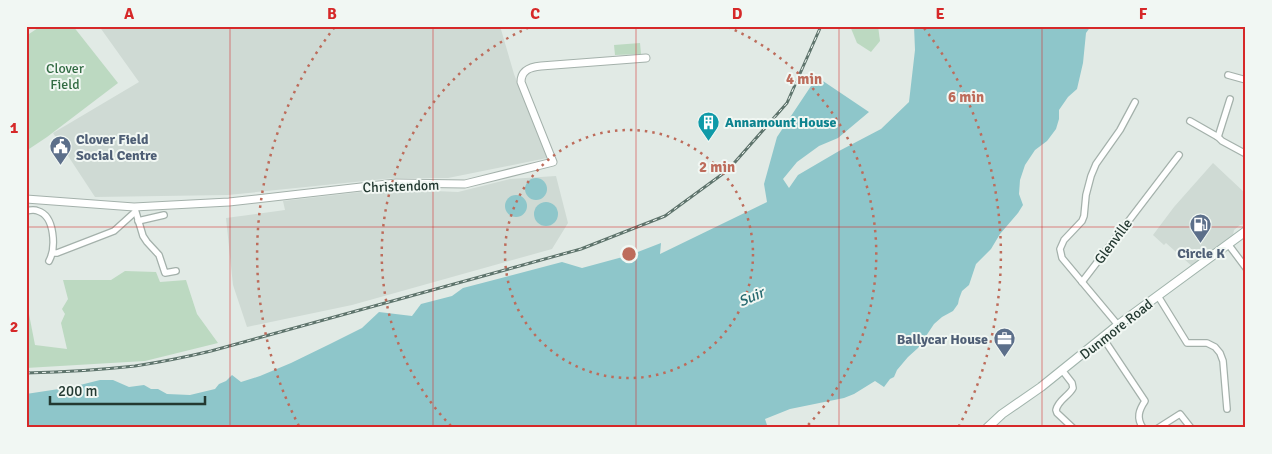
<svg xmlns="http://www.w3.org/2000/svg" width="1272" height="454" font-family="Signika,sans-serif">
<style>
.built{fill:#cfdad4}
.green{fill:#bcd9c1}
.water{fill:#8ec6ca}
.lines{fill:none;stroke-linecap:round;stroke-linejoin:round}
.minor-casing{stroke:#a4b1ab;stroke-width:8}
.tertiary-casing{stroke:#a4b1ab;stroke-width:9}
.secondary-casing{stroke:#a1b4ac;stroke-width:10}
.minor{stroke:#fff;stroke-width:5.5}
.tertiary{stroke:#fff;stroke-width:7}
.secondary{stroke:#fff;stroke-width:8}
.rail-casing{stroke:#5e746c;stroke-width:3}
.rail{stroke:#f1f7f3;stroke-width:1;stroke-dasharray:4;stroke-linecap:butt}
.grid{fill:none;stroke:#d62828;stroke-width:1;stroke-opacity:0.55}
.ring{fill:none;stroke:#bd6c5b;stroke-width:2.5;stroke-dasharray:2.5 5}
.labels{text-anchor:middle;stroke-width:4;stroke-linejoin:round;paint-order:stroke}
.park-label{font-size:14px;fill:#326b43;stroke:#f1f7f3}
.culture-label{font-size:14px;font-weight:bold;fill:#0d838f;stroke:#f1f7f3;text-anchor:start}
.service-label{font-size:14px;font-weight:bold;fill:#4e5e75;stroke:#f1f7f3;text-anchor:start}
.street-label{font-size:14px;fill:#233931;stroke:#f1f7f3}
.water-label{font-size:15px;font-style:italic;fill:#24686e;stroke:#f1f7f3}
.centre{fill:#bd6c5b;stroke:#f1f7f3;stroke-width:2.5}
.ring-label{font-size:15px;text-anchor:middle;font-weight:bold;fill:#bd6c5b;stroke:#f1f7f3;stroke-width:4;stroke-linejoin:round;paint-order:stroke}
.neatline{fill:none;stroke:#d62828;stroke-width:2}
.grid-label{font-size:16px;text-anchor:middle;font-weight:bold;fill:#d62828}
</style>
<rect width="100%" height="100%" fill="#e1eae5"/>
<g class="built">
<polygon points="99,26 500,26 514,74 547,158 448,178 394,178 228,195 95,197 53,133 139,82"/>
<polygon points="1213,163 1246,194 1246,224 1240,225 1234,230 1233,235 1193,267 1166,243 1164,245 1153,235 1174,207"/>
<polygon points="556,176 568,223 552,249 352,305 247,327 233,285 226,218 285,210 283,201 387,189 458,192 510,179"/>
</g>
<g class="green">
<polygon points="41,26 73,26 118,83 47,137 26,151 26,36"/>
<polygon points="850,26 878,26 880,41 871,52 857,43"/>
<polygon points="640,43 641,54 615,55 614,45"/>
<polygon points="125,271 156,272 160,282 186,280 197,314 218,343 145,361 26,368 26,311 28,309 35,345 67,349 61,323 65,314 62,309 68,299 63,280 111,280"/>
</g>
<g class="water">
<polygon points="914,26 1091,26 1086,33 1083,63 1077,89 1068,97 1059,110 1059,119 1056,129 1047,141 1035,150 1025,165 1020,180 1019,194 1023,205 1018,213 1000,234 991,249 976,264 969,285 962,291 959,299 958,304 953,311 942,317 934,324 918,348 908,357 897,370 894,377 890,379 884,387 875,381 854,394 844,398 790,409 765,419 768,428 26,428 26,394 72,387 100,380 113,380 129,387 144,385 151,389 158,389 167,394 190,395 215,389 219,384 226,381 232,375 241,382 260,376 291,363 330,344 362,328 379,312 412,316 421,304 452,296 463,288 562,262 582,268 630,255 661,243 660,254 767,202 764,184 777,137 817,77 869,112 838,138 819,146 797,162 783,179 789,188 798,175 839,151 881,129 909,102 915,50"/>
<circle cx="536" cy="189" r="11"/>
<circle cx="516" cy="206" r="11"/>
<circle cx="546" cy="214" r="12"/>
</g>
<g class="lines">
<defs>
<g id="minor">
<polyline points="1228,75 1246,80"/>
<polyline points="1190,121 1218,137 1222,141 1246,154"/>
<polyline points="1218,137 1230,99"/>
<polyline points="135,209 143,236 147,242 159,255 165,273 176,271"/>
<path d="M26,211c4,-1 8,-2 12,0 17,5 18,37 11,50"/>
<polyline points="138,221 164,215"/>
<polyline points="1228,244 1246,268"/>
<polyline points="53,253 57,253 114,231 135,212"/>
<polyline points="1082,282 1179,155"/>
<polyline points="1158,296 1187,343 1207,343 1215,347 1220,353 1223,361 1227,409"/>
<polyline points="1118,325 1062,258 1060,249 1064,240 1082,221 1084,216 1086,195 1091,176 1096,164 1120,130 1135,102"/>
<path d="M1103,338l42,63c-6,9 -9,17 -2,27"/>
<path d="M1062,370l10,13 1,5c-4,8 -15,12 -17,22l1,3 16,15"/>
<polyline points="1158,428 1180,414 1191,428"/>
</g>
<path id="tertiary" d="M26,199l108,8 95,-5 167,-19 69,1 88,-22 -32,-80c0,-12 9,-15 20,-16l105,-8"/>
<polyline id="secondary" points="987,428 1002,414 1041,387 1118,325 1246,231"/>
</defs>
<use href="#minor" class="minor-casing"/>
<use href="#tertiary" class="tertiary-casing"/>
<use href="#secondary" class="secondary-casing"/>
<use href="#minor" class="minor"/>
<use href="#tertiary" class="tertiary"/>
<use href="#secondary" class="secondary"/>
<defs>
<path id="rail" d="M26,373c37,-1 73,-3 109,-7 26,-4 51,-9 76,-15l370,-102 84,-33 63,-46 59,-67 34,-77"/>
</defs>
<use href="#rail" class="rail-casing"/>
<use href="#rail" class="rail"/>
</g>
<path class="grid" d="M230,26v402M433,26v402M636,26v402M839,26v402M1042,26v402M26,227h1220"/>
<g class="ring">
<circle cx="629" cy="254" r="124"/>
<path d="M451 426A248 248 0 0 1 530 27M728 27A248 248 0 0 1 807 426"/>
<path d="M299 426A372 372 0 0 1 334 28M924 28A372 372 0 0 1 959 426"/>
</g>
<defs>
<symbol id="building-pin" viewBox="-11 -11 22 30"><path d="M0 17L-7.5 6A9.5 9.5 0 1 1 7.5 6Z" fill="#0f9aa8" stroke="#f1f7f3"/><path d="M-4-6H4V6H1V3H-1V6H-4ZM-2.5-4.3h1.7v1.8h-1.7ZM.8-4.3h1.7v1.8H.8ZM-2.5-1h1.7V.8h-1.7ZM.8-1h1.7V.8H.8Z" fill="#fff"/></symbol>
<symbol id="civic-pin" viewBox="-11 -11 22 30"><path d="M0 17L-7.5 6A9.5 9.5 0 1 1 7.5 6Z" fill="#5c6f8a" stroke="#f1f7f3"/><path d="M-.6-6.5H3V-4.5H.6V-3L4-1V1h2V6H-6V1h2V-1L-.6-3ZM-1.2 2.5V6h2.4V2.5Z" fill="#fff"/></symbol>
<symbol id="fuel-pin" viewBox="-11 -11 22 30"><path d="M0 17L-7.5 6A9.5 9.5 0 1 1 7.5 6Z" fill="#5c6f8a" stroke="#f1f7f3"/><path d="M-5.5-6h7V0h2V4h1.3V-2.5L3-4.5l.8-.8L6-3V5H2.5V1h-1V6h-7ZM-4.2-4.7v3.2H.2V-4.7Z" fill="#fff"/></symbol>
<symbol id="office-pin" viewBox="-11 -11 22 30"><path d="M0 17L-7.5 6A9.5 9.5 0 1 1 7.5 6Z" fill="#5c6f8a" stroke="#f1f7f3"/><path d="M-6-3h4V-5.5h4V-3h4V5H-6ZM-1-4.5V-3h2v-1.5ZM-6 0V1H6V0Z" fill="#fff"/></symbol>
</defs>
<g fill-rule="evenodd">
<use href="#building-pin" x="696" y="110" width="25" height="34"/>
<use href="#civic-pin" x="48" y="134" width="25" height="34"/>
<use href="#fuel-pin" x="1188" y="212" width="25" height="34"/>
<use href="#office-pin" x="992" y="326" width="25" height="34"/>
</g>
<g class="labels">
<g class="park-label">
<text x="65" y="73">Clover<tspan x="65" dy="16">Field</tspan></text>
</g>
<g class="culture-label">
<text x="725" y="127">Annamount House</text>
</g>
<g class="service-label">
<text x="76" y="144">Clover Field<tspan x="76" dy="16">Social Centre</tspan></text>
<text x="1201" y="258" text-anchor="middle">Circle K</text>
<text x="988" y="344" text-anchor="end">Ballycar House</text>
</g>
<g class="street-label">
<text transform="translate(401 186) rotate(-2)" y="5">Christendom</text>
<text transform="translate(1113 241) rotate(-53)" y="5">Glenville</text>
<text transform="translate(1116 329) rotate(-38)" y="5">Dunmore Road</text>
</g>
<g class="water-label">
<text transform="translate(751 297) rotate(-24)" y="5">Suir</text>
</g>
</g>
<circle cx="629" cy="254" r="8" class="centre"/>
<g class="ring-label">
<text x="804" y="84">4 min</text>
<text x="966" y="102">6 min</text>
<text x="717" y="172">2 min</text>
</g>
<rect width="1272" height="454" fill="none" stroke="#f1f7f3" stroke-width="55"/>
<path d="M50 396v8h155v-8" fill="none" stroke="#233931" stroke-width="2.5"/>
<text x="58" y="396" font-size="15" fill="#233931" stroke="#f1f7f3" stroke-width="4" paint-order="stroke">200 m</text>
<rect x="28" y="28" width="1216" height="398" class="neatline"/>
<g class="grid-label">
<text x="129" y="19">A</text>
<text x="332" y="19">B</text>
<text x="535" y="19">C</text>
<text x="737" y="19">D</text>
<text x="940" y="19">E</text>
<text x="1143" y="19">F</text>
<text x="14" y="133">1</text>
<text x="14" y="332">2</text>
</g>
</svg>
